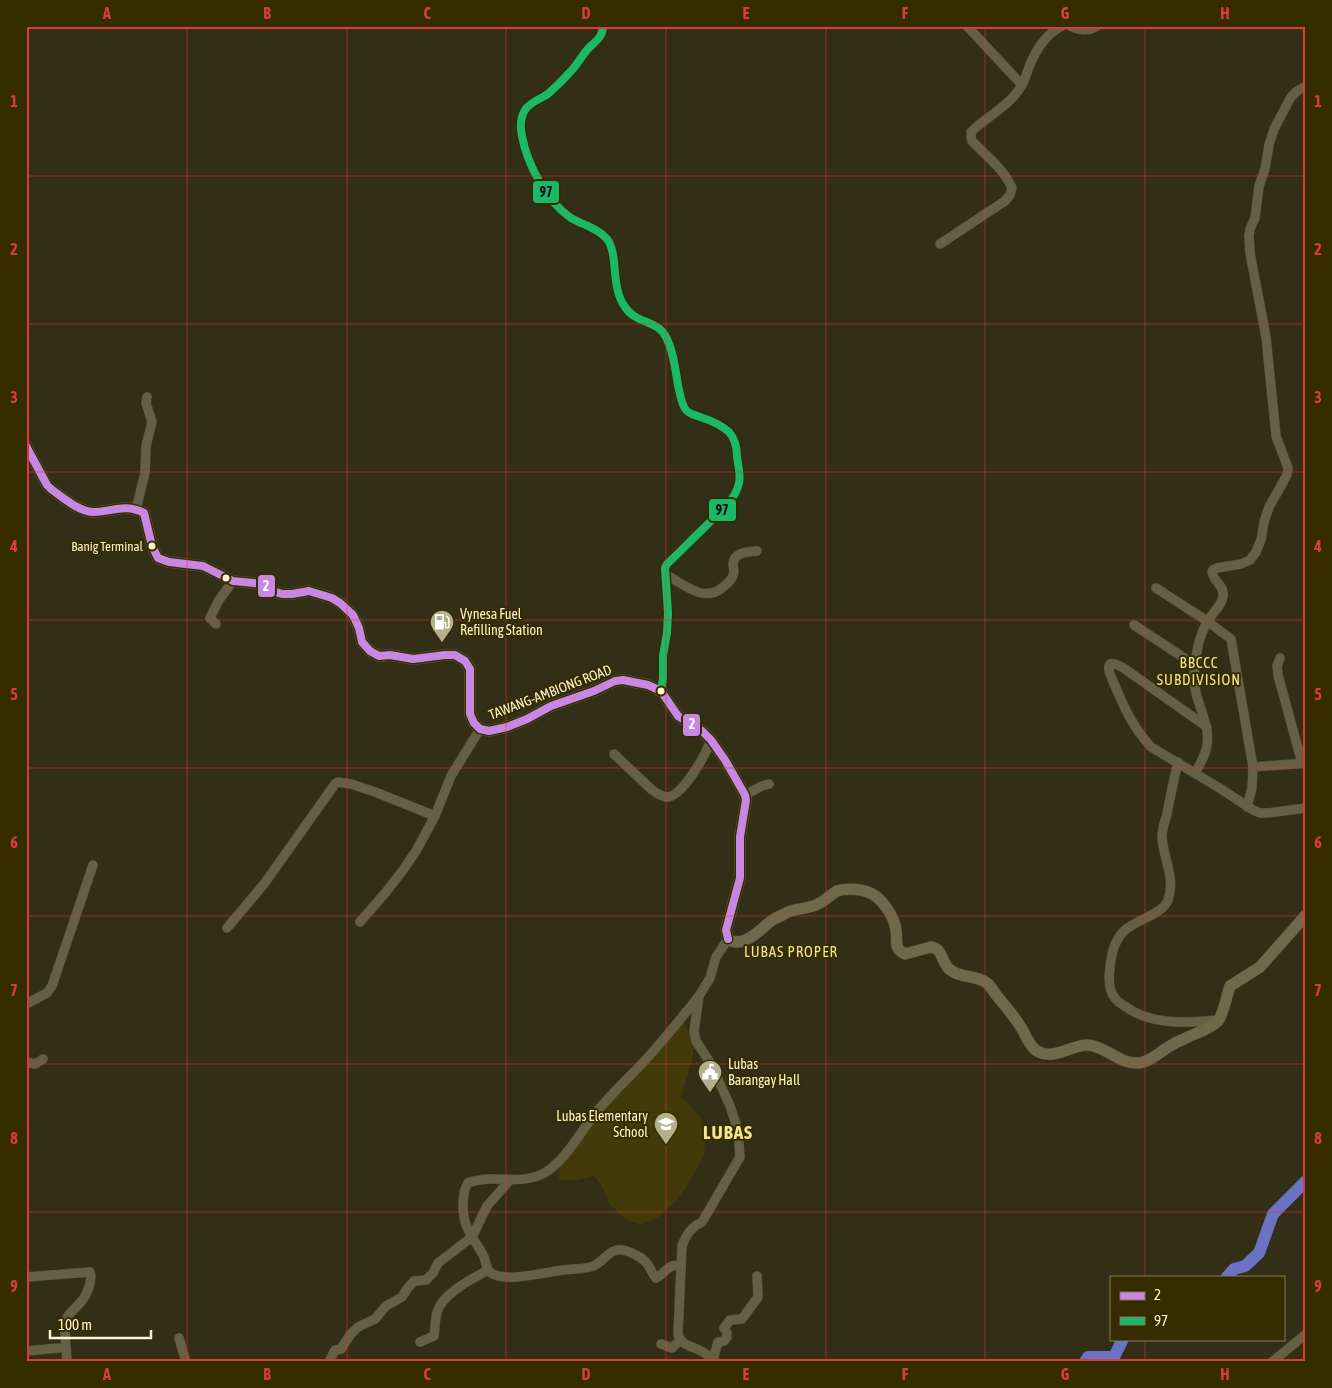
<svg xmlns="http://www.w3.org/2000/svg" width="1332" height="1388" font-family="'Asap Condensed',sans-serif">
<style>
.built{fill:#433a09}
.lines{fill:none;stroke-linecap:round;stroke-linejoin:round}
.river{stroke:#6b71c3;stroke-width:12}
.minor-casing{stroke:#4f4c37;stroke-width:10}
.major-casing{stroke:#4f4c37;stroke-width:12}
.minor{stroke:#656043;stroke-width:9}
.major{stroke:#6e694a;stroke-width:11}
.bus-1-casing{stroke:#352d00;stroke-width:11}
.bus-2-casing{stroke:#352d00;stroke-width:11}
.bus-1{stroke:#c787e3;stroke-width:8}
.bus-2{stroke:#1ab867;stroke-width:8}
.grid{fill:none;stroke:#da3c38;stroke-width:1;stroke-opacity:0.55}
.bus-dot{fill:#fcf4cc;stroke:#352d00;stroke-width:2}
.labels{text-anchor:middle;stroke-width:4;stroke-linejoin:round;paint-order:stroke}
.bus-label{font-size:13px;fill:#fcf4cc;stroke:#352d00;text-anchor:end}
.poi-label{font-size:14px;fill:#fcf4cc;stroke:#352d00;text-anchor:start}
.street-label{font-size:14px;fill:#fcf4cc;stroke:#352d00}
.neighbourhood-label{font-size:15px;letter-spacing:1px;fill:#f5e591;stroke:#352d00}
.district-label{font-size:19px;font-weight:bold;letter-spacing:1px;fill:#f5e591;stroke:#352d00}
.line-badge{stroke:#352d00;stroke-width:2}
.badge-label{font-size:14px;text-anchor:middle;font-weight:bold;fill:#fff}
.pale-badge-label{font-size:14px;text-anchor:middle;font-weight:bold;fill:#111}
.neatline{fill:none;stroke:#da3c38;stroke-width:2}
.grid-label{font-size:16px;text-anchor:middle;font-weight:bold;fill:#da3c38}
</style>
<rect width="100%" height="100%" fill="#322f16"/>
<polygon class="built" points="683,1023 693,1040 694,1047 692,1061 681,1098 687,1102 701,1118 705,1135 704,1156 687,1186 677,1200 658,1217 641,1225 626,1220 609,1203 602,1186 594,1176 577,1180 559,1180 560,1162 613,1099"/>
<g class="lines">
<g class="river">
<polyline points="1227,1277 1234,1269 1245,1266 1259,1253 1273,1214 1306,1181"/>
<polyline points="1085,1362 1088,1357 1114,1357 1123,1339"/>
</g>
<defs>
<g id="minor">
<path d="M603,26c0,12 -9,16 -16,24 -6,7 -10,15 -16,21 -7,8 -14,15 -22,22 -7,6 -18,8 -24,17 -5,8 -5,17 -3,26 5,28 25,66 49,82 12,7 27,10 36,21 12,16 3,47 18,68 11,17 33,13 41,30 8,15 9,32 12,48 2,8 3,19 8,25 4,5 11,5 17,8 9,3 19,8 26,14 6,7 8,17 8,25 1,8 4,18 2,26 -4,19 -22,31 -34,44 -13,12 -25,25 -38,37l-2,4 3,45 -1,20 -4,23v22l-2,13"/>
<polyline points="967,26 1022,85"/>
<path d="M1070,26c10,4 18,6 27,0"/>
<path d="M940,244l65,-43 5,-6 2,-7c-8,-19 -26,-32 -40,-47l-1,-4v-5c16,-16 39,-26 51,-47 4,-7 6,-17 10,-25 6,-13 16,-27 30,-34"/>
<polyline points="136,509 145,473 146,446 152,422 146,403 147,397"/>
<path d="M665,574c18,10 40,30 58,13 4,-3 9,-7 10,-12 2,-4 0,-7 0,-11 0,-12 16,-12 24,-13"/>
<polyline points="1156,588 1207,621 1231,639 1253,767 1252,788 1247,807"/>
<polyline points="216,624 210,618 219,600 233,581"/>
<polyline points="1134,625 1195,665"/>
<polyline points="1280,658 1277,666 1278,675 1302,763"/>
<path d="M1207,727l-82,-58c-8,-5 -20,-11 -15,5 11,26 21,52 41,73l70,42 32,21 7,3h8l38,-5"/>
<path d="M614,754l38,36c4,3 9,6 14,7 16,1 40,-43 45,-57"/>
<path d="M1178,762c-4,17 -8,35 -11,52 -2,7 -5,15 -5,23 1,21 14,41 6,63 -5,14 -32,20 -43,30 -10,9 -14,25 -15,38 -1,7 -1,17 1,23 2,6 7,11 12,14 28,21 63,18 96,15"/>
<polyline points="1253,767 1306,763"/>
<path d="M1195,773c5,-9 11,-18 12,-28 3,-18 -7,-35 -11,-52 -2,-8 -2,-19 -1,-27 1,-15 5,-31 12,-44 5,-9 15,-16 16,-26 2,-10 -10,-15 -11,-24l1,-2 4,-2 24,-4 9,-4 6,-8 5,-12 3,-18 5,-15 18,-32 1,-7 -12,-32 -10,-99 -16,-84 -1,-17 1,-7 5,-11 4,-32 6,-17 4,-24 5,-16 17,-32 6,-6 9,-5"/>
<polyline points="745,795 762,786 769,784"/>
<polyline points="360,922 386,892 403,870 416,851 435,816 451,776 480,729"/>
<polyline points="227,928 264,884 335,784 338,782 351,784 375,792 435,816"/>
<polyline points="26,1004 47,993 52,986 93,865"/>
<polyline points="26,1062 35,1064 43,1059"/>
<path d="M681,1266c-14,-3 -14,7 -25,12 -4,-4 -5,-9 -8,-13 -4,-7 -18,-14 -26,-15 -13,-2 -18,12 -29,16 -9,4 -20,2 -30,4 -17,2 -57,13 -72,3 -5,-3 -5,-11 -7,-16 -5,-11 -13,-19 -17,-30 -5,-11 -6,-34 1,-44 25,-10 54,4 78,-11 21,-13 36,-43 52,-62 16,-19 35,-36 52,-55 17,-19 33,-39 49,-59"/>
<path d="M26,1277l64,-5c3,10 -4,25 -11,32 -3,4 -8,7 -11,12 -6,9 -1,34 -1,46"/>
<polyline points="179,1338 186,1362"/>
<path d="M420,1342l14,-6c1,-7 1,-17 3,-24 6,-19 35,-33 51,-42"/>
<polyline points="661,1344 672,1348 680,1340"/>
<polyline points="26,1351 59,1348"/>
<polyline points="713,1359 718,1342 724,1341 727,1337 727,1333 724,1328 730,1320 742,1319 758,1297 757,1276"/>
<polyline points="329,1362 335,1350 341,1349 350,1335 358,1327 375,1319 386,1306 402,1297 407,1289 414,1281 426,1280 433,1273 438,1263 472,1237 487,1206 510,1180"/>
<path d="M716,1362c-4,-4 -8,-7 -13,-10 -10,-6 -22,-6 -25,-18l4,-88c4,-11 9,-19 20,-24l38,-65 -2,-27 -8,-24 -19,-42 -15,-23 -2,-10 5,-35 11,-18 6,-21 12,-18"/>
<polyline points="1272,1362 1306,1334"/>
</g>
<path id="major" d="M26,446l21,39 4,4c11,8 27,22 42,23 18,0 33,-9 51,1l8,33 6,12 11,4 34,4 30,15 30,3 10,7 9,3h10l17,-3 23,7 8,5 13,12 6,13 3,14 8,9 9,5 11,-1 23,4 32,-4h10l10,6 5,8v45l4,9 6,6 9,2 18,-4 20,-8 24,-13 43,-15 21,-10 8,-1 25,5 13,6 17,25 24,15 9,9 14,20 20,35 1,5 -6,37v41l-14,52 2,9c16,11 34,-12 46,-20 5,-2 10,-5 14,-7 10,-4 20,-3 30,-8 7,-3 12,-9 19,-13 8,-3 23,-2 31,1 14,5 26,24 28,38 1,5 0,11 1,16 1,4 4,6 8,8l26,-7c12,2 10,14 18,22 11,10 28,5 39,15 3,3 6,8 9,12 9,11 18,21 25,33 4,7 8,18 15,22 17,10 33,-6 51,-6 17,1 32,19 49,18 9,0 17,-6 24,-11 7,-5 15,-10 23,-13 11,-6 25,-9 34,-18 5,-6 9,-26 12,-35l30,-19 46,-52"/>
</defs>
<use href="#minor" class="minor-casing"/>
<use href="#major" class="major-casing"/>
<use href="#minor" class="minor"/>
<use href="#major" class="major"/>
<defs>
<path id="bus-1" d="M26,446l21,39 4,4c11,8 27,22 42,23 18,0 33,-9 51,1l8,33 6,12 11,4 34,4 30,15 30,3 10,7 9,3h10l17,-3 23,7 8,5 13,12 6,13 3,14 8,9 9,5 11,-1 23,4 32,-4h10l10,6 5,8v45l4,9 6,6 9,2 18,-4 20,-8 24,-13 43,-15 21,-10 8,-1 25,5 13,6 17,25 24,15 9,9 14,20 20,35 1,5 -6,37v41l-14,52 2,9"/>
<path id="bus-2" d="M603,26c0,12 -9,16 -16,24 -6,7 -10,15 -16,21 -7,8 -14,15 -22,22 -7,6 -18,8 -24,17 -5,8 -5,17 -3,26 5,28 25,66 49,82 12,7 27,10 36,21 12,16 3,47 18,68 11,17 33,13 41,30 8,15 9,32 12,48 2,8 3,19 8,25 4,5 11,5 17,8 9,3 19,8 26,14 6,7 8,17 8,25 1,8 4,18 2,26 -4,19 -22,31 -34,44 -13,12 -25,25 -38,37l-2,4 3,45 -1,20 -4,23v22l-2,13"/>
</defs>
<use href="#bus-1" class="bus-1-casing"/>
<use href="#bus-2" class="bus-2-casing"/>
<use href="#bus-1" class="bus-1"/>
<use href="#bus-2" class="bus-2"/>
</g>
<path class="grid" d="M187,26v1336M347,26v1336M506,26v1336M666,26v1336M826,26v1336M985,26v1336M1145,26v1251M26,176h1280M26,324h1280M26,472h1280M26,620h1280M26,768h1280M26,916h1280M26,1064h1280M26,1212h1280M1145,1339v23"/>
<defs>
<symbol id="fuel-pin" viewBox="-11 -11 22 30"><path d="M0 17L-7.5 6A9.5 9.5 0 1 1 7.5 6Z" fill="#b5af8c" stroke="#352d00"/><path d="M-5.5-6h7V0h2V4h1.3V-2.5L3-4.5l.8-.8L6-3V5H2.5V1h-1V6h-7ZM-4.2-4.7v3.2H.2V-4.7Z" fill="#fff"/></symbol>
<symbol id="civic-pin" viewBox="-11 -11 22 30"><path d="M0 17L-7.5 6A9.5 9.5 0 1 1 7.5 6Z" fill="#b5af8c" stroke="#352d00"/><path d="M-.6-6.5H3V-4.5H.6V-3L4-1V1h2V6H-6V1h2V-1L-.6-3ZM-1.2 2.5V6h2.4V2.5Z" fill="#fff"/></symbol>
<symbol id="school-pin" viewBox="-11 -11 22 30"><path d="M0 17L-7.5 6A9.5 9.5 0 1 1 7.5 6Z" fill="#b5af8c" stroke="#352d00"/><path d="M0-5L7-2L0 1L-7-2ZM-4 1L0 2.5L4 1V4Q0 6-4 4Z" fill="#fff"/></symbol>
</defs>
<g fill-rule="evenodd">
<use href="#fuel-pin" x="428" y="608" width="28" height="38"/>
<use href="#civic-pin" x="696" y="1058" width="28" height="38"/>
<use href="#school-pin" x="652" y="1110" width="28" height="38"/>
</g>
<g class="bus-dot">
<circle cx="152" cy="546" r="4.5"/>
<circle cx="226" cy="578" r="4.5"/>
<circle cx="661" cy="691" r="4.5"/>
</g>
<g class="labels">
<g class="bus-label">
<text x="143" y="551">Banig Terminal</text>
</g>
<g class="poi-label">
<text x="460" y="619">Vynesa Fuel<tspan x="460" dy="16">Refilling Station</tspan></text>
<text x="728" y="1069">Lubas<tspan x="728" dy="16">Barangay Hall</tspan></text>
<text x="648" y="1121" text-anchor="end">Lubas Elementary<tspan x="648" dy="16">School</tspan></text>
</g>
<g class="street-label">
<text transform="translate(550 692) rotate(-21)" y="5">TAWANG-AMBIONG ROAD</text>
</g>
<g class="neighbourhood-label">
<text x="1199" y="668">BBCCC<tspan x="1199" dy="17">SUBDIVISION</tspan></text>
<text x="791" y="957">LUBAS PROPER</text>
</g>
<g class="district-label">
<text x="728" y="1139">LUBAS</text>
</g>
</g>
<g class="line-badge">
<rect x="532" y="180" width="28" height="24" rx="5" fill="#1ab867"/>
<rect x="708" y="498" width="29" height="24" rx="5" fill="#1ab867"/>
<rect x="257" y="574" width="19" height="24" rx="5" fill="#c787e3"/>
<rect x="682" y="713" width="19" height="24" rx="5" fill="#c787e3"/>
</g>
<g class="badge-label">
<text x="266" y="591">2</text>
<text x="692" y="729">2</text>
</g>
<g class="pale-badge-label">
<text x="546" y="197">97</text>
<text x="722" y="515">97</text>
</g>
<rect width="1332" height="1388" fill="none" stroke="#352d00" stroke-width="55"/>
<rect x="1110" y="1276" width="175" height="65" fill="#352d00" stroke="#857d52"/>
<rect x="1120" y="1292" width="25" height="8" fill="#c787e3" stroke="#857d52"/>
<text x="1154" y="1300" font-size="15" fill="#fcf4cc">2</text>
<rect x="1120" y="1317" width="25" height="8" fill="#1ab867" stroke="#857d52"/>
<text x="1154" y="1326" font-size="15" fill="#fcf4cc">97</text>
<path d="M50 1330v8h101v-8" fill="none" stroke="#fcf4cc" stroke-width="2.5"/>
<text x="58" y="1330" font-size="15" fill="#fcf4cc" stroke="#352d00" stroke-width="4" paint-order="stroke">100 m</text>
<rect x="28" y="28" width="1276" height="1332" class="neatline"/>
<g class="grid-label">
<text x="107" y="19">A</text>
<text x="267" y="19">B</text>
<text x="427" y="19">C</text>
<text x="586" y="19">D</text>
<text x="746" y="19">E</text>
<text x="905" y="19">F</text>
<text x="1065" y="19">G</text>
<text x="1225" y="19">H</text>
<text x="14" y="107">1</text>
<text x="1318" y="107">1</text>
<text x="14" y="255">2</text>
<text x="1318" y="255">2</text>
<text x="14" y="403">3</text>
<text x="1318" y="403">3</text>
<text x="14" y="552">4</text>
<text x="1318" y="552">4</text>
<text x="14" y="700">5</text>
<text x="1318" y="700">5</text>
<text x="14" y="848">6</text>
<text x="1318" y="848">6</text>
<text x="14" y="996">7</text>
<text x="1318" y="996">7</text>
<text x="14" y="1144">8</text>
<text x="1318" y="1144">8</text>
<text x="14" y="1292">9</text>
<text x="1318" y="1292">9</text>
<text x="107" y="1380">A</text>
<text x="267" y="1380">B</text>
<text x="427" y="1380">C</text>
<text x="586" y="1380">D</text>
<text x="746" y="1380">E</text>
<text x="905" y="1380">F</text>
<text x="1065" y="1380">G</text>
<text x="1225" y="1380">H</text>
</g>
</svg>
